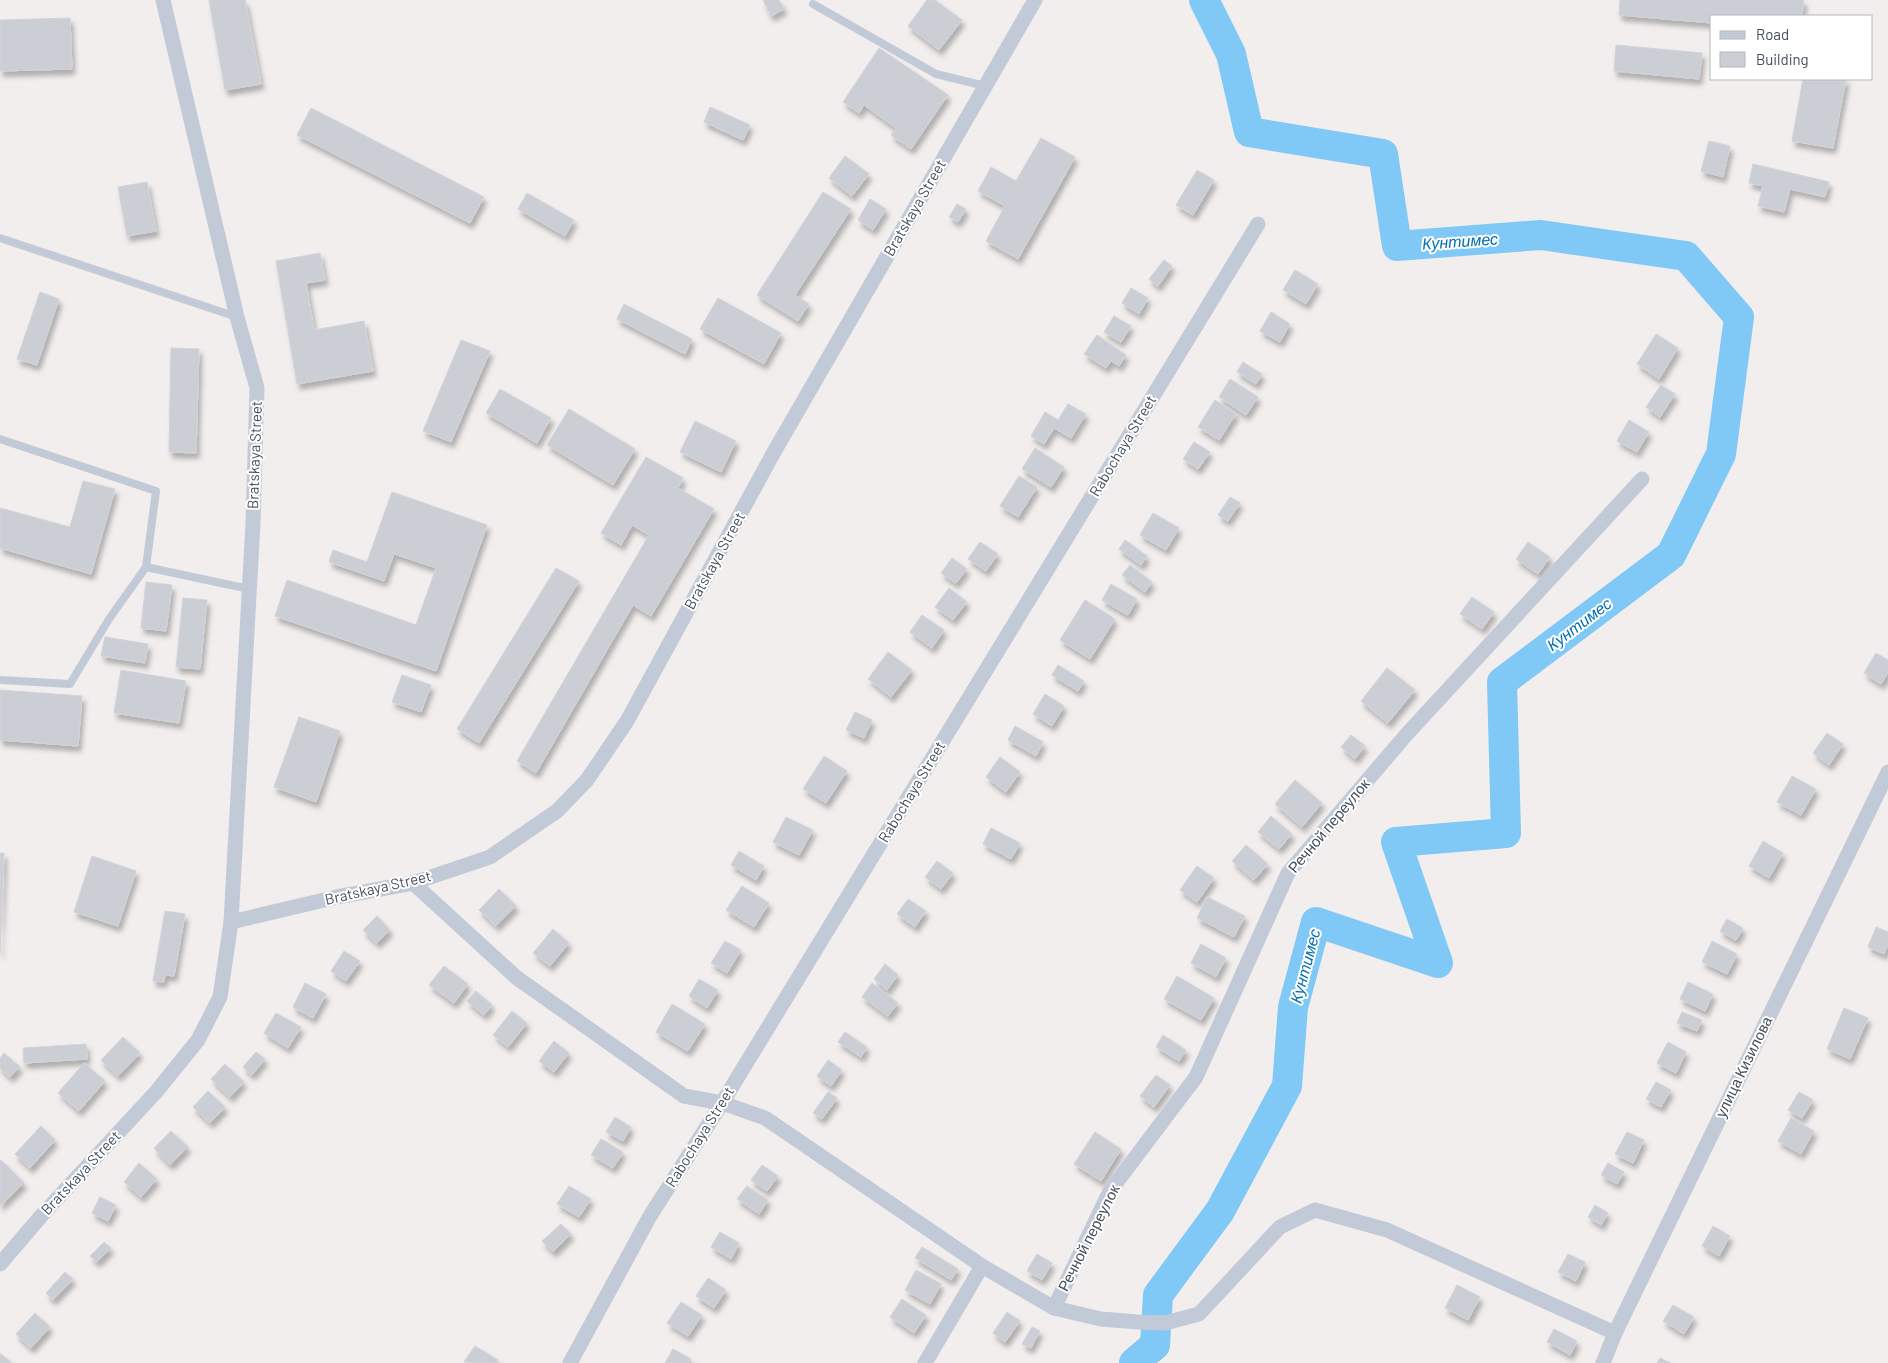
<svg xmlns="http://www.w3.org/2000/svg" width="1888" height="1363" font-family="Barlow,sans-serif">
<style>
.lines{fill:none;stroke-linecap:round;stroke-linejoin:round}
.river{stroke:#80c8f5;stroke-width:30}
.building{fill:#ccced6;stroke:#d1d2da;filter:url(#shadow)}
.service{stroke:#c3cad7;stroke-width:8}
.minor{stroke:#c3cad7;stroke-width:15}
.labels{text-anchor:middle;stroke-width:4;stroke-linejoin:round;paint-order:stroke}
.street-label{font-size:15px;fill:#444d5d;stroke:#fff}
.water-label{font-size:16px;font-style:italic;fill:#006fb4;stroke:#fff}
</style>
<defs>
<filter id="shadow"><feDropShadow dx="3" dy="5.5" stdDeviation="2.5" flood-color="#0004"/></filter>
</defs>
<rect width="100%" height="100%" fill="#f1eeed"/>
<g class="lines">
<polyline class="river" points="1134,1363 1155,1345 1158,1295 1220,1211 1287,1086 1293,1007 1316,922 1438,963 1396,842 1506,833 1502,682 1671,555 1721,454 1739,317 1686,256 1541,235 1397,246 1383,154 1249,132 1231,54 1204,0"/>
</g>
<g class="building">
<polygon points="209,0 245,0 261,84 225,90"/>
<polygon points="763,0 779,0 784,9 771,16"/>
<polygon points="927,0 935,0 962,20 939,50 908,26"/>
<polygon points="1620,0 1804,0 1802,16 1712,16 1712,23 1619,15"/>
<polygon points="70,18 72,69 0,71 0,20"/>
<polygon points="1616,45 1702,53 1699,79 1614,71"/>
<polygon points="879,48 948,95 911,149 891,135 896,128 864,105 859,113 843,102"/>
<polygon points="1803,79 1846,79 1833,148 1792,141"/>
<polygon points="710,107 750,125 743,140 704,122"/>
<polygon points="311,108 484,197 470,223 297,135"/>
<polygon points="1041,138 1075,157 1018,259 986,241 1005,206 978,191 991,167 1016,181"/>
<polygon points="1709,141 1730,146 1723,177 1701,171"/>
<polygon points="845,156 869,174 852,196 829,178"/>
<polygon points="1753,164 1829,182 1825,197 1790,189 1784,212 1758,206 1763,186 1749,183"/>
<polygon points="1197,170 1214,180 1193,215 1176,205"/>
<polygon points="147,182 156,231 127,236 118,187"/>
<polygon points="823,192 851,209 795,295 809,304 798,321 757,295"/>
<polygon points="527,193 574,220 565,236 518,209"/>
<polygon points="870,199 886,209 873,230 858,220"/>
<polygon points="957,204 966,209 958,222 949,217"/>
<polygon points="320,253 325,280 306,283 314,330 364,321 373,371 297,384 276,261"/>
<polygon points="1164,260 1172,266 1158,286 1149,279"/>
<polygon points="1295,270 1318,284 1306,304 1283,290"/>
<polygon points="1131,288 1148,298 1139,314 1122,303"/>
<polygon points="40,292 59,299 37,365 17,359"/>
<polygon points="718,298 781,333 764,364 700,329"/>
<polygon points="624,304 692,339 685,354 617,319"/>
<polygon points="1271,312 1290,324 1280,342 1260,331"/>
<polygon points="1114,316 1131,326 1121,342 1104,332"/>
<polygon points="1656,334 1678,348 1659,379 1637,364"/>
<polygon points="1097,335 1126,355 1119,366 1111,361 1106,368 1084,354"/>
<polygon points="461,340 490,351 451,442 423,431"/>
<polygon points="171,348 199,349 196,453 169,452"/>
<polygon points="1243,362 1262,374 1256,384 1237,372"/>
<polygon points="1230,379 1258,397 1246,415 1219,397"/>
<polygon points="1661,385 1675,394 1660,417 1646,407"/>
<polygon points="500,389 551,418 537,443 486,413"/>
<polygon points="1215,400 1236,414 1219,440 1198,427"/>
<polygon points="1068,404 1086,414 1071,438 1054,428 1044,444 1031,436 1045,412 1058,420"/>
<polygon points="569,409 635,449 613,485 547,445"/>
<polygon points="1629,420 1649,432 1637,452 1617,441"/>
<polygon points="695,421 736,441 721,472 680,452"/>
<polygon points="1194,442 1210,452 1198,469 1183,459"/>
<polygon points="1035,448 1064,467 1051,487 1022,469"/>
<polygon points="646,457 683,478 678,488 714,509 651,616 633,605 536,773 517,761 649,535 632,525 621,545 601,533"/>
<polygon points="1019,476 1037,487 1018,517 1000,506"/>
<polygon points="83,481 115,489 91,574 0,548 0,508 70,527"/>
<polygon points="392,492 487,525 436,671 275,616 287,580 416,625 436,568 394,554 384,581 329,562 333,550 367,562"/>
<polygon points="1230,497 1240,503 1228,521 1218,515"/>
<polygon points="1153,513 1179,528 1166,550 1140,535"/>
<polygon points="1125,540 1147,556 1141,565 1119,549"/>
<polygon points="980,542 998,554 986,571 968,559"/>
<polygon points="1528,542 1550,557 1538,574 1516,559"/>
<polygon points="952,558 967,569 956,583 941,573"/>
<polygon points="1130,565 1152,582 1145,592 1122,575"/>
<polygon points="556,568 579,581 479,743 457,729"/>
<polygon points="146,582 172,585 166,631 141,628"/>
<polygon points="1111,584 1137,599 1128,615 1102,600"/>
<polygon points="949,588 967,602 953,620 935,607"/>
<polygon points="1472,597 1494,612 1482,629 1460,614"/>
<polygon points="183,598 207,600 200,669 176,667"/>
<polygon points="1085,600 1115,619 1090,659 1060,640"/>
<polygon points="922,615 944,630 932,648 910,632"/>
<polygon points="105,637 148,644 145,663 101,656"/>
<polygon points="888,652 912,670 891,697 868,679"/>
<polygon points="1876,653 1888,660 1888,673 1881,684 1864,673"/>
<polygon points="1058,665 1084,681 1078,691 1052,675"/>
<polygon points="1387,668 1415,690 1388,723 1361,701"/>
<polygon points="121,670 186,681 179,723 114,713"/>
<polygon points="402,675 431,685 421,712 392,702"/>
<polygon points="0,690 82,696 78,746 0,740"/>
<polygon points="1045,694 1064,706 1052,726 1033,714"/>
<polygon points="855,712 872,720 864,738 846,730"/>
<polygon points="299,717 340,731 316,802 274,787"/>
<polygon points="1015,726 1043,742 1036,756 1008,740"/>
<polygon points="1827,733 1843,744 1829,765 1813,753"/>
<polygon points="1351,735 1365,746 1355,759 1341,747"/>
<polygon points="824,756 847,771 826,803 803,789"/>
<polygon points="1000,757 1020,772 1006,792 986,777"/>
<polygon points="1792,776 1816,789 1801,815 1777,802"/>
<polygon points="1295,780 1322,803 1302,827 1275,804"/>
<polygon points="1271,816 1292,834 1279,849 1258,832"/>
<polygon points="786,817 813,830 799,855 773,842"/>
<polygon points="991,828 1020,843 1011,859 983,844"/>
<polygon points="1763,841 1783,853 1769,878 1749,866"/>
<polygon points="1246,845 1268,864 1254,880 1232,861"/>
<polygon points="739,851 764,866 756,880 731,865"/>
<polygon points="0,853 4,853 0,953"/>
<polygon points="92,856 136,871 118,926 74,912"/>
<polygon points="937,861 953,873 941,889 925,877"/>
<polygon points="1197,866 1214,878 1197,902 1180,890"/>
<polygon points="742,886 769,903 754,927 726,910"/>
<polygon points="499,889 516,906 496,926 479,910"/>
<polygon points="1207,897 1245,916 1234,937 1197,918"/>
<polygon points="908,899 926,911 915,927 897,914"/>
<polygon points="165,911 185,914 174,976 165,975 164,982 153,981"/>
<polygon points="377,916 390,930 377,943 363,930"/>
<polygon points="1727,919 1743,928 1736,940 1720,931"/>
<polygon points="1876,927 1888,932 1888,944 1884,954 1868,947"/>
<polygon points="553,929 569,943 550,966 533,953"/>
<polygon points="725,941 741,950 727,973 711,963"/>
<polygon points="1712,941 1737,954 1727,974 1702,962"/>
<polygon points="1201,944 1226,958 1216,977 1191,963"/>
<polygon points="344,951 360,961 346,981 331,971"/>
<polygon points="885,964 898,975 887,990 874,979"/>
<polygon points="444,966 468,984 454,1003 429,985"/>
<polygon points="1177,976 1214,998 1201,1020 1164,999"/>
<polygon points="699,979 718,990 707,1008 689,996"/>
<polygon points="1688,982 1713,994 1705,1011 1680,999"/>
<polygon points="305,983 326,994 313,1018 293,1007"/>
<polygon points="872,983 898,1003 888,1016 862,997"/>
<polygon points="476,991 492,1005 484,1015 467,1001"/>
<polygon points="672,1004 705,1024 688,1051 656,1032"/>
<polygon points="1844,1008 1868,1018 1850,1059 1827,1049"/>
<polygon points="512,1011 527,1023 508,1047 493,1035"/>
<polygon points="1682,1012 1702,1020 1697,1031 1677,1023"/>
<polygon points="276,1013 301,1027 288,1048 264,1033"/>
<polygon points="845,1032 867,1047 861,1057 838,1042"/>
<polygon points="1163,1035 1186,1050 1179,1061 1156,1047"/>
<polygon points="123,1037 140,1053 118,1076 101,1060"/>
<polygon points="554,1041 569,1053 554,1072 539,1061"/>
<polygon points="1668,1042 1686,1052 1676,1073 1657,1063"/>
<polygon points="86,1044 87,1059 24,1063 23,1048"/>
<polygon points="256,1052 265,1059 252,1075 243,1067"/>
<polygon points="4,1053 20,1067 10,1077 0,1068 0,1058"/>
<polygon points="828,1060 842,1070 831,1086 817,1076"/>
<polygon points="84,1063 105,1081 79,1111 58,1093"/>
<polygon points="225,1064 244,1082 230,1097 211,1079"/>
<polygon points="1156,1075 1170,1085 1154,1107 1140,1096"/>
<polygon points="1656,1082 1671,1090 1661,1107 1646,1099"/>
<polygon points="208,1091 225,1107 210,1123 193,1107"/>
<polygon points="828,1092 837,1098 822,1119 813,1113"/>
<polygon points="1799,1092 1813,1100 1802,1118 1788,1110"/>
<polygon points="615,1117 631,1127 623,1141 606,1132"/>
<polygon points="1791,1118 1814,1131 1801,1154 1778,1141"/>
<polygon points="41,1126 55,1140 30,1168 15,1154"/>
<polygon points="171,1131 188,1147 170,1165 154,1148"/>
<polygon points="1095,1132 1121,1149 1101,1181 1074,1164"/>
<polygon points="1627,1132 1644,1140 1633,1163 1615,1154"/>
<polygon points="601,1139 623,1152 613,1168 591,1155"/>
<polygon points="1,1160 24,1183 0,1206 0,1161"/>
<polygon points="139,1163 157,1179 141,1197 124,1182"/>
<polygon points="1608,1163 1624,1172 1617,1184 1601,1175"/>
<polygon points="762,1165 778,1176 767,1191 751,1180"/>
<polygon points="569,1186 591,1199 579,1217 557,1204"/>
<polygon points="747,1186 768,1200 759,1214 737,1199"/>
<polygon points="100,1197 116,1205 108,1221 92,1213"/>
<polygon points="1595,1205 1608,1213 1601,1225 1588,1217"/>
<polygon points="561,1224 571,1234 553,1252 542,1241"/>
<polygon points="1713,1226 1730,1236 1719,1256 1702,1246"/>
<polygon points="720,1232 739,1243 731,1259 711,1247"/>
<polygon points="104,1242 111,1248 97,1262 90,1256"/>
<polygon points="922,1247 958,1269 951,1280 915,1258"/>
<polygon points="1037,1254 1052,1263 1042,1280 1027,1271"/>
<polygon points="1568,1254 1585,1262 1576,1281 1558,1272"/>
<polygon points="916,1270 941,1284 930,1304 905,1290"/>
<polygon points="65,1272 73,1279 53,1300 46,1293"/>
<polygon points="708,1278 726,1290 714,1308 696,1296"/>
<polygon points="1457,1285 1480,1297 1468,1320 1445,1308"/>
<polygon points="902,1299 926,1315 914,1333 890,1317"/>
<polygon points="681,1302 702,1315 688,1336 667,1323"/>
<polygon points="1673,1305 1694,1317 1684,1334 1663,1321"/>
<polygon points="1007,1312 1020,1321 1005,1342 993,1333"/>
<polygon points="35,1313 50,1327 31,1348 16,1334"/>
<polygon points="1032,1327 1040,1331 1031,1348 1022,1344"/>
<polygon points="1554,1329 1577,1341 1570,1355 1547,1342"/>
<polygon points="475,1346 498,1360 496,1363 464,1362"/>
<polygon points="673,1349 691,1359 688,1363 665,1363"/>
<polygon points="0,1353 12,1363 0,1363"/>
<polygon points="1660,1358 1670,1363 1657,1363"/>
</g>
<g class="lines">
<g class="service">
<polyline points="813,4 936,74 985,86"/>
<polyline points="0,238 237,317"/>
<polyline points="0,439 156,491 146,567"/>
<polyline points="0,680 70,684 109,619 146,567 249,589"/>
</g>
<g class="minor">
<polyline points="413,883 517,978 684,1096 722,1103 765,1118 982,1266 1054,1308 1101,1319 1138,1322 1165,1323 1199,1314 1280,1227 1315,1210 1387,1230 1615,1333"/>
<polyline points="231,922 337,897 413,883 490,857 557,811 587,780 627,721 774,452 1035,0"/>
<polyline points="0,1264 42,1215 156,1092 198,1040 220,997 231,922 253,523 257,388 237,317 163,0"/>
<polyline points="1054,1308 1110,1191 1196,1077 1288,873 1406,735 1642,479"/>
<polyline points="570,1363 650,1216 722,1103 1258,224"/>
<polyline points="925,1363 982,1266"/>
<polyline points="1603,1363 1615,1333 1888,772"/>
</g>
</g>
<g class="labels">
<g class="street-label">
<text transform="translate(915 208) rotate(-60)" y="5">Bratskaya Street</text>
<text transform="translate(1123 446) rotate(-59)" y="5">Rabochaya Street</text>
<text transform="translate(255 455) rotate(-88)" y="5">Bratskaya Street</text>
<text transform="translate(715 561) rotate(-61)" y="5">Bratskaya Street</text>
<text transform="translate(912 792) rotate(-59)" y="5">Rabochaya Street</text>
<text transform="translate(1329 826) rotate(-50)" y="5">Речной переулок</text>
<text transform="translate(378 888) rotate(-13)" y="5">Bratskaya Street</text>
<text transform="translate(1744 1067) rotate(-64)" y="5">улица Кизилова</text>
<text transform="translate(700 1137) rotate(-58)" y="5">Rabochaya Street</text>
<text transform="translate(81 1173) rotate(-47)" y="5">Bratskaya Street</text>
<text transform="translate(1089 1238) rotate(-63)" y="5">Речной переулок</text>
</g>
<g class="water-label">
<text transform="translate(1460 241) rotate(-4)" y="6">Кунтимес</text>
<text transform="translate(1579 624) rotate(-37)" y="6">Кунтимес</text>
<text transform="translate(1305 966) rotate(-75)" y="6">Кунтимес</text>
</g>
</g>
<rect x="1710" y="15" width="162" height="65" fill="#ffffff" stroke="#b4b8be"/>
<rect x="1720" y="31" width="25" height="8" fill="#c3cad7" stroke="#b4b8be"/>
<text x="1756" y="40" font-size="15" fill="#444d5d">Road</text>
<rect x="1720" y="52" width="25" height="15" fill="#ccced6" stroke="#b4b8be"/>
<text x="1756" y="65" font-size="15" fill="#444d5d">Building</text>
</svg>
